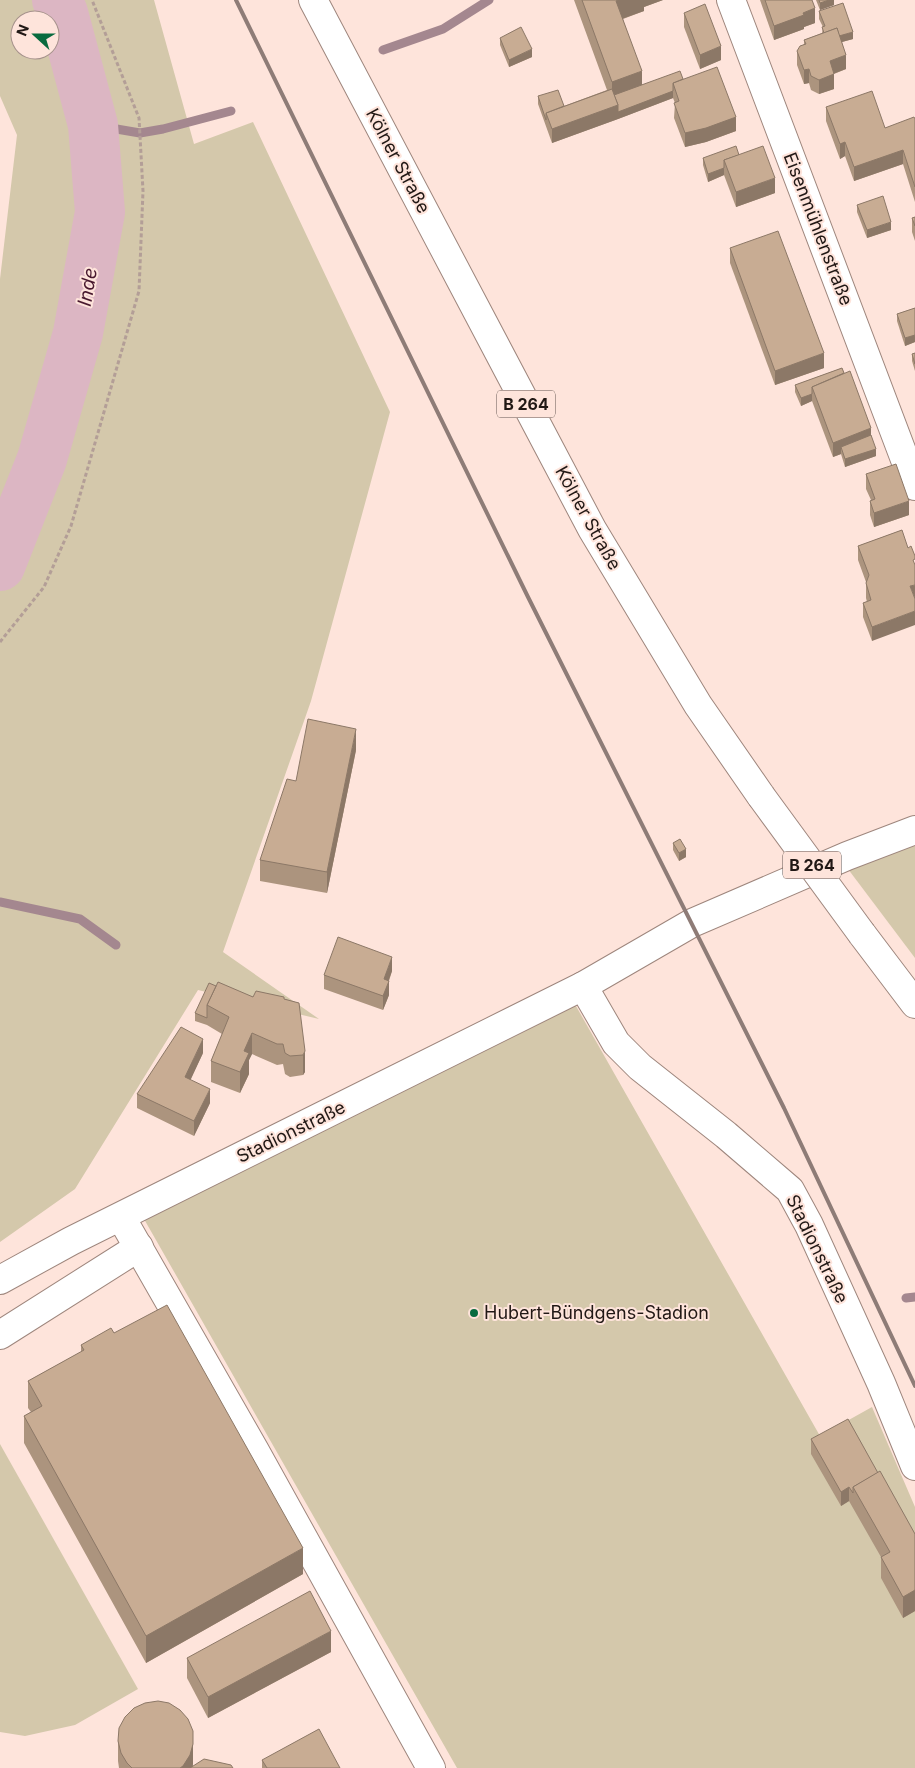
<svg xmlns="http://www.w3.org/2000/svg" width="915" height="1768" font-family="Inter,sans-serif">
<style>
.green{fill:#d4c8ab;fill-rule:evenodd}
.lines{fill:none;stroke-linecap:round;stroke-linejoin:round}
.stream{stroke:#a4878f;stroke-width:9}
.river{stroke:#dcb6c3;stroke-width:50}
.minor-casing{stroke:#9e867d;stroke-width:30}
.major-casing{stroke:#9e867d;stroke-width:30}
.path{stroke:#b39e97;stroke-width:3;stroke-dasharray:4 2.5;stroke-linecap:butt}
.minor{stroke:#fff;stroke-width:28}
.major{stroke:#fff;stroke-width:28}
.rail{stroke:#8e7c77;stroke-width:4}
.major-bridge-casing{stroke:#9e867d;stroke-width:30;stroke-linecap:butt}
.major-bridge{stroke:#fff;stroke-width:28}
.wall{fill:#ac947e}
.shaded-wall{fill:#8c7867}
.building{fill:#c8ac93;stroke:#8c7867}
.poi-dot{fill:#086b3f;stroke:#fee4db;stroke-width:2}
.labels{text-anchor:middle;stroke-width:4;stroke-linejoin:round;paint-order:stroke}
.shield{fill:#fee4db;stroke:#635550;stroke-width:1}
.shield-label{font-size:16px;font-weight:bold;fill:#211815}
.street-label{font-size:18px;fill:#211815;stroke:#fee4db}
.poi-label{font-size:18px;fill:#211815;stroke:#fee4db;text-anchor:start}
.water-label{font-size:19px;font-style:italic;fill:#48182e;stroke:#fee4db}
</style>
<rect width="100%" height="100%" fill="#fee4db"/>
<g class="green">
<path d="M0,0h154l40,144 59,-22 137,290 -79,289 -88,251 96,67 -121,-29 -123,199 -75,53v-963l17,-144 -17,-39zM20,20h30v30h-30z"/>
<polygon points="915,845 915,958 848,869"/>
<polygon points="572,999 820,1436 872,1407 915,1507 915,1768 457,1768 144,1219"/>
<polygon points="0,1444 138,1689 75,1725 25,1736 0,1732"/>
</g>
<g class="lines">
<g class="stream">
<polyline points="383,50 443,29 489,0"/>
<polyline points="93,125 140,133 163,129 231,111"/>
<polyline points="0,902 80,919 116,945"/>
<polyline points="906,1298 915,1297"/>
</g>
<polyline class="river" points="0,566 42,459 78,333 100,212 93,125 63,13 57,0"/>
<defs>
<g id="minor">
<polyline points="731,0 915,486"/>
<polyline points="583,986 616,1043 640,1067 726,1135 790,1190 809,1225 881,1383 915,1466"/>
<polyline points="121,1217 255,1451 431,1768"/>
<polyline points="0,1280 71,1241 583,986 692,923 847,856 915,830"/>
<polyline points="0,1335 139,1247"/>
</g>
<g id="major">
<polyline points="313,0 592,529 698,705 761,796"/>
<polyline points="862,934 915,1004"/>
</g>
</defs>
<use href="#minor" class="minor-casing"/>
<use href="#major" class="major-casing"/>
<polyline class="path" points="0,642 44,587 71,526 139,291 143,191 139,118 92,0"/>
<use href="#minor" class="minor"/>
<use href="#major" class="major"/>
<polyline class="rail" points="236,0 528,597 784,1108 915,1386"/>
<defs>
<polyline id="major-bridge" points="761,796 862,934"/>
</defs>
<use href="#major-bridge" class="major-bridge-casing"/>
<use href="#major-bridge" class="major-bridge"/>
</g>
<g class="wall">
<polygon points="574,0 663,0 644,7 644,11 623,19 642,85 683,79 736,131 706,142 685,147 674,118 675,103 673,98 618,119 552,143 538,104 538,96 564,106 607,90"/>
<polygon points="760,0 812,0 815,23 804,27 804,29 774,40"/>
<polygon points="816,0 834,0 834,5 820,10"/>
<polygon points="819,11 853,39 842,42 846,69 834,74 834,89 819,94 811,90 809,83 804,84 797,65 797,51 804,44 804,40 822,33 823,27 819,19"/>
<polygon points="684,13 721,60 700,69 684,27"/>
<polygon points="500,38 532,57 509,67 500,45"/>
<polygon points="826,107 885,128 915,119 915,202 903,164 854,181 845,156 840,159 826,121"/>
<polygon points="739,155 775,193 736,207 724,175 708,182 703,165 703,158"/>
<polygon points="857,205 891,230 867,238 857,212"/>
<polygon points="915,217 915,241 912,232 912,218"/>
<polygon points="730,248 824,368 775,385 730,263"/>
<polygon points="915,308 915,342 905,346 897,321 897,314"/>
<polygon points="915,353 915,371 912,361 912,354"/>
<polygon points="842,368 871,435 876,456 845,467 841,454 833,457 812,401 801,406 795,392 795,385"/>
<polygon points="866,474 909,515 874,527 870,515 870,501 871,500 866,489"/>
<polygon points="902,530 872,641 863,617 863,603 867,602 866,598 866,582 858,560 858,546"/>
<polygon points="356,750 327,893 260,881 260,860"/>
<polygon points="673,843 686,857 679,861 673,850"/>
<polygon points="392,971 389,981 389,995 383,1010 324,989 324,975"/>
<polygon points="216,986 253,997 284,999 299,1003 305,1072 303,1075 290,1077 285,1074 283,1064 277,1065 252,1054 249,1060 249,1074 240,1093 211,1082 211,1061 222,1034 207,1025 195,1021 195,1013"/>
<polygon points="203,1053 190,1080 210,1103 194,1136 137,1108 137,1094"/>
<polygon points="114,1333 303,1574 146,1663 24,1443 24,1416 31,1412 28,1408 28,1381 81,1352 81,1345"/>
<polygon points="811,1439 878,1473 915,1534 915,1611 903,1618 881,1578 881,1557 849,1501 841,1506 811,1454"/>
<polygon points="331,1652 208,1718 187,1678 187,1658"/>
<polygon points="118,1741 193,1764 193,1766 233,1768 119,1768 118,1761"/>
<polygon points="262,1760 340,1768 262,1768"/>
</g>
<g class="shaded-wall">
<polygon points="618,0 663,0 644,7 644,11 616,21 616,1"/>
<polygon points="829,0 834,0 834,5 820,10 820,3"/>
<polygon points="815,8 815,23 804,27 804,29 774,40 774,26"/>
<polygon points="853,32 853,39 827,46 827,39"/>
<polygon points="721,46 721,60 700,69 700,55"/>
<polygon points="532,49 532,57 509,67 509,60"/>
<polygon points="846,55 846,69 830,75 830,61"/>
<polygon points="809,69 809,83 804,84 804,70"/>
<polygon points="642,71 642,92 612,96 612,82"/>
<polygon points="834,74 834,89 819,94 819,80"/>
<polygon points="673,91 673,98 618,119 552,143 552,129 618,105"/>
<polygon points="736,117 736,131 706,142 685,147 685,133"/>
<polygon points="845,142 845,156 840,159 840,144"/>
<polygon points="903,150 903,164 854,181 854,167"/>
<polygon points="724,168 724,175 708,182 708,174"/>
<polygon points="775,178 775,193 736,207 736,192"/>
<polygon points="891,222 891,230 867,238 867,230"/>
<polygon points="915,335 915,342 905,346 905,338"/>
<polygon points="824,353 824,368 775,385 775,371"/>
<polygon points="812,394 812,401 801,406 801,398"/>
<polygon points="871,428 871,443 841,447 841,454 833,457 833,443"/>
<polygon points="876,449 876,456 845,467 845,459"/>
<polygon points="909,501 909,515 874,527 874,513"/>
<polygon points="915,585 915,599 910,586"/>
<polygon points="915,611 915,625 872,641 872,627"/>
<polygon points="356,729 356,750 327,893 327,872"/>
<polygon points="686,849 686,857 679,861 679,853"/>
<polygon points="392,957 392,971 384,993 384,979"/>
<polygon points="389,981 389,995 383,1010 383,996"/>
<polygon points="252,1033 252,1054 249,1060 249,1074 240,1093 240,1072 244,1051"/>
<polygon points="203,1039 203,1053 185,1092 185,1077"/>
<polygon points="305,1051 305,1072 303,1075 303,1055"/>
<polygon points="210,1089 210,1103 194,1136 194,1121"/>
<polygon points="849,1487 849,1501 841,1506 841,1492"/>
<polygon points="303,1548 303,1574 146,1663 146,1636"/>
<polygon points="915,1590 915,1611 903,1618 903,1597"/>
<polygon points="331,1631 331,1652 208,1718 208,1697"/>
<polygon points="193,1744 193,1764 192,1768 180,1768"/>
</g>
<g class="building">
<polygon points="582,0 618,0 616,1 642,71 612,82"/>
<polygon points="765,0 812,0 815,8 803,13 804,15 774,26"/>
<polygon points="819,0 829,0 820,3"/>
<polygon points="843,3 853,32 839,36 837,28 824,33 822,27 825,26 819,11"/>
<polygon points="705,4 721,46 700,55 684,13"/>
<polygon points="521,27 532,49 509,60 500,38"/>
<polygon points="837,28 846,55 830,61 834,74 819,80 811,76 809,69 804,70 797,51 800,46 806,44 804,40"/>
<polygon points="717,67 736,117 706,128 685,133 674,103 679,101 673,83"/>
<polygon points="680,71 683,79 673,83 673,91 618,112 618,105 614,95"/>
<polygon points="612,89 618,105 552,129 546,113"/>
<polygon points="558,90 564,106 546,113 546,120 538,96"/>
<polygon points="872,91 885,128 914,117 915,119 915,187 903,150 854,167 845,142 840,144 826,107"/>
<polygon points="736,146 739,155 724,160 724,168 708,174 703,158"/>
<polygon points="763,146 775,178 736,192 724,160"/>
<polygon points="883,196 891,222 867,230 857,205"/>
<polygon points="915,217 915,226 912,218"/>
<polygon points="778,231 824,353 775,371 730,248"/>
<polygon points="915,308 915,335 905,338 897,314"/>
<polygon points="915,353 915,364 912,354"/>
<polygon points="842,368 844,373 812,387 812,394 801,398 795,385"/>
<polygon points="850,371 871,428 833,443 812,387"/>
<polygon points="871,435 876,449 845,459 841,447"/>
<polygon points="896,464 909,501 874,513 870,501 875,499 866,474"/>
<polygon points="902,530 908,548 911,546 915,556 915,559 913,560 915,565 915,585 910,586 915,599 915,611 872,627 863,603 871,600 866,583 869,575 858,546"/>
<polygon points="308,719 356,729 327,872 260,860 287,779 296,781"/>
<polygon points="680,839 686,849 679,853 673,843"/>
<polygon points="338,937 392,957 384,979 389,981 383,996 324,975"/>
<polygon points="218,982 253,997 256,991 284,997 284,999 299,1003 305,1051 303,1055 290,1056 285,1053 283,1044 277,1044 252,1033 244,1051 249,1053 240,1072 211,1061 229,1017 207,1005"/>
<polygon points="209,983 216,986 207,1005 207,1018 195,1013"/>
<polygon points="181,1027 203,1039 185,1077 210,1089 194,1121 137,1094"/>
<polygon points="167,1305 303,1548 146,1636 24,1416 42,1406 28,1381 84,1350 81,1345 111,1328 114,1333"/>
<polygon points="848,1419 878,1473 853,1487 853,1493 849,1487 841,1492 811,1439"/>
<polygon points="880,1471 915,1534 915,1590 903,1597 881,1557 890,1552 853,1487"/>
<polygon points="310,1591 331,1631 208,1697 187,1658"/>
<polygon points="158,1701 169,1703 180,1710 188,1719 193,1731 193,1744 190,1755 183,1766 180,1768 132,1768 127,1763 121,1753 118,1741 119,1728 125,1717 134,1708 145,1703"/>
<polygon points="319,1729 340,1768 267,1768 262,1760"/>
<polygon points="204,1759 231,1765 233,1768 190,1768"/>
</g>
<circle class="poi-dot" cx="474" cy="1313" r="5"/>
<g class="labels">
<g class="shield">
<rect x="497" y="390.5" width="58" height="27" rx="4"/>
<rect x="783" y="851.5" width="58" height="27" rx="4"/>
</g>
<g class="shield-label">
<text x="526" y="410">B 264</text>
<text x="812" y="871">B 264</text>
</g>
<g class="street-label">
<text transform="translate(398 161) rotate(62)" y="6">Kölner Straße</text>
<text transform="translate(818 229) rotate(69)" y="6">Eisenmühlenstraße</text>
<text transform="translate(588 518) rotate(61)" y="6">Kölner Straße</text>
<text transform="translate(291 1132) rotate(-26)" y="6">Stadionstraße</text>
<text transform="translate(817 1249) rotate(64)" y="6">Stadionstraße</text>
</g>
<g class="poi-label">
<text x="484" y="1319">Hubert-Bündgens-Stadion</text>
</g>
<g class="water-label">
<text transform="translate(87 287) rotate(-80)" y="7">Inde</text>
</g>
</g>
<g transform="translate(35 35) rotate(291)"><circle r="24" fill="#fee4db" stroke="#a6928c"/>
<path d="M0-4L9 19L0 12L-9 19Z" fill="#086b3f"/>
<text y="-8" font-size="14" font-weight="bold" text-anchor="middle" fill="#211815">N</text>
</g>
</svg>
